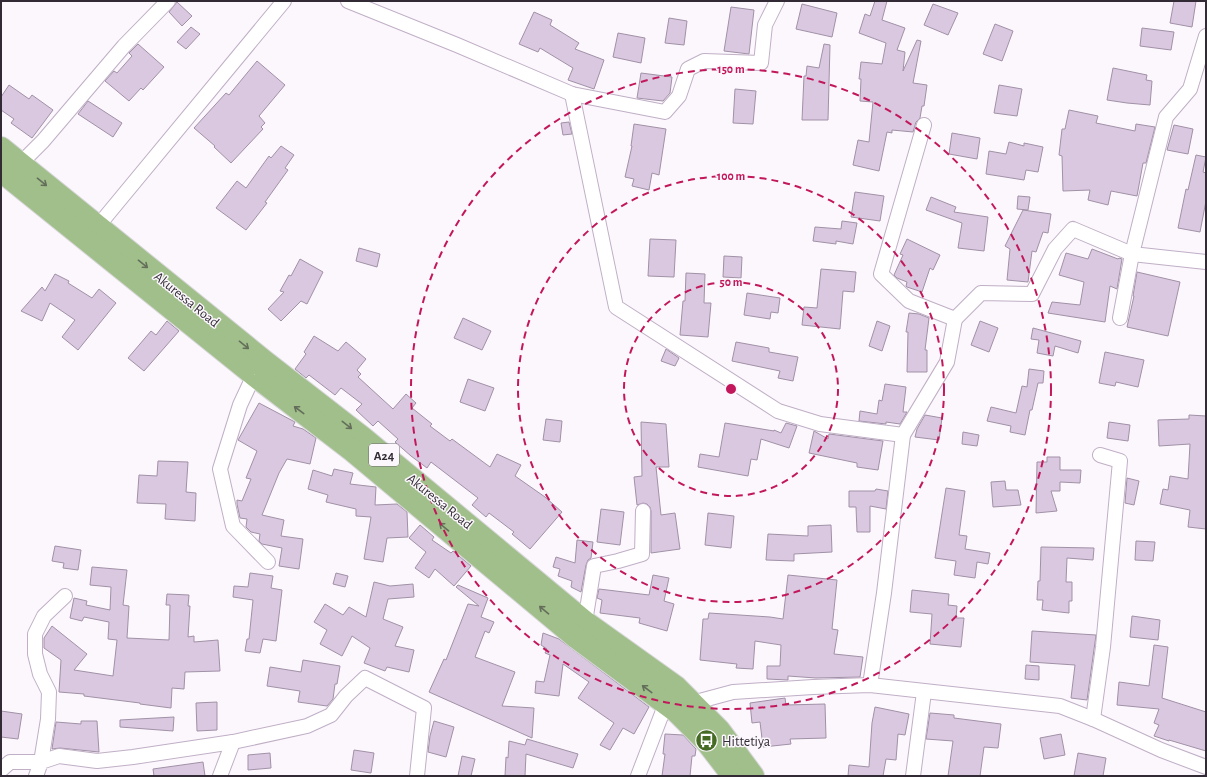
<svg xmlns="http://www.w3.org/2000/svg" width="1207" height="777" font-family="'Alegreya Sans',sans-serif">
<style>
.building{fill:#dac8e0;stroke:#a191a7}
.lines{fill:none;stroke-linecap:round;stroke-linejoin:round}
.minor-casing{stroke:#c0afc6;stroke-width:16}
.trunk-casing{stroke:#d6d5d7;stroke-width:24}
.minor{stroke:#fff;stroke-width:14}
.trunk{stroke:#a0bf8a;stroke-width:22}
.oneway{stroke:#646e5b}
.ring{fill:none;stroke:#c2185b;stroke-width:2;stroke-dasharray:7 5}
.labels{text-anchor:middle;stroke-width:3;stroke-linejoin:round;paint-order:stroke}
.shield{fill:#fbf7fc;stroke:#6e6871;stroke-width:1}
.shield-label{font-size:13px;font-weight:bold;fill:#322b35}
.street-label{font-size:14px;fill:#322b35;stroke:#fbf7fc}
.poi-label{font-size:14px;fill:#322b35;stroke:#fbf7fc;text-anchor:start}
.centre{fill:#c2185b;stroke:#fbf7fc;stroke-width:2}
.ring-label{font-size:12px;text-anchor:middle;font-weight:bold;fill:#c2185b;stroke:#fbf7fc;stroke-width:3;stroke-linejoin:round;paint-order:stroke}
</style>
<rect width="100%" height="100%" fill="#fbf7fc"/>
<g class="building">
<polygon points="875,1 887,1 882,20 905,28 897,50 905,52 903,71 917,40 921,41 913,83 927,85 924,106 922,106 920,118 916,122 913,132 892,130 892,133 887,132 879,171 853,165 858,140 869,142 873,102 860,101 861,79 859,79 861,62 882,64 886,43 859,33 865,14 870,16"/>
<polygon points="1174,1 1196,1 1192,27 1170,23"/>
<polygon points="177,2 192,16 182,26 169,12"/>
<polygon points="802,4 837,13 832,37 796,29"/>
<polygon points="933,4 958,13 948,35 924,25"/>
<polygon points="731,7 754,10 749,54 724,51"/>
<polygon points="534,12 552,20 550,25 579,43 575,49 604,60 594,89 568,80 573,68 540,48 538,52 519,44"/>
<polygon points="669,18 687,21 684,45 665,43"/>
<polygon points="995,24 1013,31 1002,61 983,54"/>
<polygon points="191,27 200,34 186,49 177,42"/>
<polygon points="1142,28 1174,32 1171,50 1140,46"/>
<polygon points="618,33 645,38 641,63 613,57"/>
<polygon points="138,44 164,67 143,90 141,88 129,101 105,81 114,71 117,73 132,56 129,53"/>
<polygon points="824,44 830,45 828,120 802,120 804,76 806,76 807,66 819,68"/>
<polygon points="257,61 285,85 259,116 265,123 261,127 263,129 231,163 214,147 215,146 194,128 226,93 229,95"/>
<polygon points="1113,68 1147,75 1146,80 1152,81 1150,105 1127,103 1107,100"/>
<polygon points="641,73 672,77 670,93 663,101 637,98"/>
<polygon points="9,85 29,99 32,95 53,110 32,138 11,123 14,119 1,110 1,97"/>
<polygon points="999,85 1022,89 1017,116 994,113"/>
<polygon points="735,89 756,91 753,124 733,123"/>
<polygon points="88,101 122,123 113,137 78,114"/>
<polygon points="1069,110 1098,116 1096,123 1135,131 1136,124 1155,127 1146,163 1143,163 1137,196 1111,191 1108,205 1088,200 1090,190 1063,191 1062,156 1059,155 1062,129 1065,129"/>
<polygon points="569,122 572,134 563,135 561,123"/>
<polygon points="634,124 666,129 659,175 652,173 649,190 632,186 634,179 625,177 632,146 631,146"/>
<polygon points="1174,125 1193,129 1188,154 1167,150"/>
<polygon points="952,133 980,138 977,159 949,154"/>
<polygon points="1009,142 1024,146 1024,143 1043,147 1038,172 1026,170 1024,180 986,174 989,151 1006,154"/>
<polygon points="281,146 294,155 285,168 288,170 265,202 267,203 246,230 216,208 237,181 246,188 269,156 271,158"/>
<polygon points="1196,155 1206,157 1203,172 1206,173 1206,201 1200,232 1178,228 1186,189 1188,190"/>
<polygon points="855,192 884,196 880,221 851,217"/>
<polygon points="1018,196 1030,197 1028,210 1017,209"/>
<polygon points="931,197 956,207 954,212 988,217 984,251 958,248 962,223 926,210"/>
<polygon points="1023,210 1051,214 1048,233 1043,232 1036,252 1032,251 1028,282 1007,280 1010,249 1005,246"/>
<polygon points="842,221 857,223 853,244 836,241 836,244 813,241 815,227 841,229"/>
<polygon points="650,239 676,240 674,277 648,276"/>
<polygon points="907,239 940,255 933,270 930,268 922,292 907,287 906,286 907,282 897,278 894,275 903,255 900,254"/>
<polygon points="359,248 380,254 377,267 356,261"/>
<polygon points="1092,249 1118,259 1119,258 1122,259 1117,289 1110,286 1105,322 1048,313 1052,302 1080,305 1084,282 1059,275 1066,253 1088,259"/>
<polygon points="724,256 742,257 741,278 723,277"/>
<polygon points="300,259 323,272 307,304 301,301 281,321 268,309 284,292 280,291 289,275 291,276"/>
<polygon points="821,269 856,272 854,292 843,291 840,329 802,325 804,307 817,308"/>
<polygon points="1137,272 1180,282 1168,336 1127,327 1134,296 1133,296"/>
<polygon points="686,273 705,274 704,303 711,303 708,337 680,335 683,301 685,301"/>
<polygon points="55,274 69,281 68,283 92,298 99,289 116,303 78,350 62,337 75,320 50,303 42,321 21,311 42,287 45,291"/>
<polygon points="747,293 780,298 778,313 771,312 770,319 744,315"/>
<polygon points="909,313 919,314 929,318 925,350 927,350 927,372 907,372 908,332 906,332"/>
<polygon points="463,318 491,331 482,350 454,338"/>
<polygon points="167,321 179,331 144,371 128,358 151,331 156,335"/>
<polygon points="877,321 890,326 882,351 869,346"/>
<polygon points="980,321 998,328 989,352 971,345"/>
<polygon points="1033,328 1081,341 1078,353 1055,346 1053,356 1037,353 1039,340 1031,339"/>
<polygon points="314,336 338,351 346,342 366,359 357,370 361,374 358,377 393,409 406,394 416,403 412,408 432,424 430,426 450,441 452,439 490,467 497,454 521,465 515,476 545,497 562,512 530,549 512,534 514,532 489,513 486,517 472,505 478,498 431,462 427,468 411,456 395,442 398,439 378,421 373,426 356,410 362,404 341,388 335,395 309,375 306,378 295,369 306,354 304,352"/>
<polygon points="736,342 769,348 769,352 798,357 793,381 778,378 780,371 732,361"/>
<polygon points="666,349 679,358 675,366 661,361"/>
<polygon points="1105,352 1144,360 1138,387 1116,382 1115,386 1099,383"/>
<polygon points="1029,369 1044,371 1043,383 1038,383 1032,410 1030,410 1025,435 1010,432 1011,426 987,421 991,407 1016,413 1022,386 1027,387"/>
<polygon points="468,379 494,388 485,411 460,402"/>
<polygon points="885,384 906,387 903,412 907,412 900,424 886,422 886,424 859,421 860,411 877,414 879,400 882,401"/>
<polygon points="259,403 295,422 293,426 303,429 316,438 310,464 287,459 279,473 262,515 284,520 281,536 303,539 299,569 279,566 282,548 262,544 259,541 260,534 251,532 246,527 247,519 240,518 237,504 237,500 242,501 251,479 246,478 257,451 238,440"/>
<polygon points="925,415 942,418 939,440 915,437 917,429"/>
<polygon points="1189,415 1206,416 1206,529 1188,527 1190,510 1160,504 1163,489 1168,490 1170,476 1188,479 1190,444 1159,446 1158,420 1189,419"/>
<polygon points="546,419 562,421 560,442 543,440"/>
<polygon points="641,422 666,424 669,467 656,467 661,515 675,513 680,549 651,553 651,511 650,507 647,504 643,503 637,505 634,477 642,476"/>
<polygon points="1109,422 1130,425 1128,441 1107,438"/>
<polygon points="725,423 774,431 774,430 781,433 786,423 797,426 789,448 761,439 757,460 751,459 748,476 698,467 700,454 719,457"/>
<polygon points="814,431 828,439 829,434 883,441 878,470 857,467 857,463 809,453"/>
<polygon points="963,432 979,435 977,446 962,444"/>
<polygon points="1047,457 1060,457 1060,470 1081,470 1080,483 1060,482 1060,491 1051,491 1057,511 1036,513 1037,462 1047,462"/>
<polygon points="158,461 188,462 186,492 196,493 195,521 165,519 166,504 137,503 139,475 157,476"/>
<polygon points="334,469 353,473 350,484 376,487 375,505 397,504 407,512 408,537 387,538 383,562 364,559 371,517 356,516 356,509 326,502 328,495 308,489 313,470 332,476"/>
<polygon points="1127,478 1139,481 1134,505 1125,503"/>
<polygon points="1005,481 1006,490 1018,490 1021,505 993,507 991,482"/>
<polygon points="946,488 965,491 959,535 967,536 965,549 990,553 988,564 977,562 975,578 954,575 956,561 935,558"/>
<polygon points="876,489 888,491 886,509 870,506 870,532 857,532 856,507 849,507 849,491 875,491"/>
<polygon points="601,509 624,512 620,545 597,542"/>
<polygon points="708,513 734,516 731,548 705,545"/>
<polygon points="420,525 434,537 432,540 451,553 453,551 471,566 454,586 435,569 429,578 415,568 426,552 409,538"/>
<polygon points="831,525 832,552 794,554 794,561 766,560 768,534 808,536 808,526"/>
<polygon points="577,540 593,542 591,558 588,560 586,565 581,592 571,587 572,581 558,576 560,569 553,567 556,557 575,563"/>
<polygon points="1136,541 1155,542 1153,561 1135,560"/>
<polygon points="55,546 81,550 78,570 63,568 64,563 52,561"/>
<polygon points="1041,547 1094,548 1093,560 1067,558 1066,582 1072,582 1072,601 1069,601 1069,613 1042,610 1043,600 1037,600 1038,581 1040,581"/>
<polygon points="92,567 127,570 123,605 129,606 127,638 169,640 170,605 166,605 167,594 189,595 188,606 190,606 188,637 194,636 194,642 218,640 220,671 185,672 184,689 172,688 171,708 140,704 140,703 84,696 84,694 59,692 61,660 44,648 44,638 52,626 87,654 74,670 113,676 117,640 108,639 109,622 84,617 82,621 70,618 74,598 87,601 86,605 110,610 111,587 90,585"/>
<polygon points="250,573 273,576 271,588 282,590 276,641 263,639 260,653 245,651 247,639 249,639 253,600 233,597 234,586 248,587"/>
<polygon points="336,573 348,576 345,587 333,584"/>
<polygon points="653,575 669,578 664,601 674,604 667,631 639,623 640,618 600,613 602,600 597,598 599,589 649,595"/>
<polygon points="788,575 837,580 832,629 838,630 834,654 863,657 860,677 816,678 788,676 788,680 767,679 767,666 780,666 781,645 755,641 753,669 736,668 737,664 700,660 703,619 708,619 709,613 770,617 783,619"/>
<polygon points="374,582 390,586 413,584 414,597 388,599 383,619 403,627 395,646 414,650 409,672 387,667 385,671 364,663 370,648 352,636 342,656 320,644 327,630 314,622 325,604 343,615 349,607 366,617"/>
<polygon points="458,585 488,598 481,617 494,622 489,633 485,631 475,657 515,672 502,706 534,708 532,738 429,692 444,659 446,660 468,604 479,606 456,587"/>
<polygon points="912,590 949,594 948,605 957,606 956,618 964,618 961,647 930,644 932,614 910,612"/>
<polygon points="1132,616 1160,620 1158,640 1130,637"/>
<polygon points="1032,631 1096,635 1087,700 1071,698 1075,665 1030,662"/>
<polygon points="543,633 559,639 649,707 634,734 623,728 610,750 600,745 614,723 578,698 589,682 563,664 559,696 535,693 536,681 544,682 550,655 545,653 547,649 541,645"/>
<polygon points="1154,645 1168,647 1162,698 1206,712 1206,751 1169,740 1169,741 1154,736 1159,725 1154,723 1159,709 1117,705 1119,682 1149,686"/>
<polygon points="303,660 340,666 337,684 335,684 333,699 327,706 298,702 300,691 267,686 270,667 301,672"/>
<polygon points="1026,665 1039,666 1039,680 1025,679"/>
<polygon points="785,698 786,705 825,704 826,738 790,739 791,744 763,747 760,722 752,723 750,703"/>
<polygon points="217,702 217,730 197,731 196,703"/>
<polygon points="875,707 909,714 905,735 898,734 896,760 886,759 883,776 848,776 849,765 869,767 872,723"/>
<polygon points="1,711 22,714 18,739 1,737"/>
<polygon points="930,713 954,715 954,718 1001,724 998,748 984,747 980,776 948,776 953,741 926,739"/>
<polygon points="174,717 173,731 120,727 120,720"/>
<polygon points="81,721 97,721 99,752 60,748 52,749 56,722 81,724"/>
<polygon points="434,721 454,727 446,757 428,752 430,736"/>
<polygon points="665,734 683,735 696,749 695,756 692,756 690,776 662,776 665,754 663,754"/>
<polygon points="1061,734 1065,755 1044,759 1040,738"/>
<polygon points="527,739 578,754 573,768 526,754 525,776 505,776 506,757 508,758 509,741 525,745"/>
<polygon points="354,750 374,753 371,773 351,770"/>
<polygon points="270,753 271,768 248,770 248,755"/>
<polygon points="1078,753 1106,758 1103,776 1074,776"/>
<polygon points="462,756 475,759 471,776 458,776"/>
<polygon points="203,762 205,776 154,776 153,769"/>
</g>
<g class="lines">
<defs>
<g id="minor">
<polyline points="348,1 457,45 572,94 665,112 679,96 688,69 704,61 761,63 765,25 777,1"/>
<polyline points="1206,36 1190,89 1166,117 1132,254 1206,262"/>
<polyline points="572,94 616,307 778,411 820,424 903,435 947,362 955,319 909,301 881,274 924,125"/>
<polyline points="20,164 43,141 124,46 168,1"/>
<polyline points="93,232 284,1"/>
<polyline points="955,319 981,293 1032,294 1055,249 1073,229 1132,254 1120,318"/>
<polyline points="258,369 254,375 240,405 220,469 233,526 268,562"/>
<polyline points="585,622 594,566 618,561 642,554 643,511"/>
<polyline points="870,685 884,593 903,435"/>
<polyline points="686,706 692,703 733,692 813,687 870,685 1060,706 1093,719 1161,750 1206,767"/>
<polyline points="1093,719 1103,647 1120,461 1100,455"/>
<polyline points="1,770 10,762 41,762 48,719 49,692 40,674 35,654 35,634 44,616 65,596"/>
<polyline points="36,776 41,762 59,756 97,761 133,757 233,742 307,726 331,715 346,696 365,678 424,708 417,776"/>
<polyline points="220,776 233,742"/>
<polyline points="638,776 666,703"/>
<polyline points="913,776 924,692"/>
</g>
<g id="trunk">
<polyline points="1,148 264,361 363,438 585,622 676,687 719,730 753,776"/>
<polyline points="1,171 254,375 353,451 577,638 677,712 706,741 733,776"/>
</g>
</defs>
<use href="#minor" class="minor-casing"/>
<use href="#trunk" class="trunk-casing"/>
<use href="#minor" class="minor"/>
<use href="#trunk" class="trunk"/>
</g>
<defs><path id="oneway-shaft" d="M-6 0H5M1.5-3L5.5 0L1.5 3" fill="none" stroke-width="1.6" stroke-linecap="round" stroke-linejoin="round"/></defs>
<g class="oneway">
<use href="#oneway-shaft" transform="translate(42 182) rotate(39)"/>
<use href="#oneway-shaft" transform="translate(143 264) rotate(39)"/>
<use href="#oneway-shaft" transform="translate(244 345) rotate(39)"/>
<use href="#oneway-shaft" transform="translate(299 410) rotate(-143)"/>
<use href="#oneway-shaft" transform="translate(347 425) rotate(38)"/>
<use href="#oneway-shaft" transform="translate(444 527) rotate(-140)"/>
<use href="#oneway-shaft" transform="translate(544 610) rotate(-140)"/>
<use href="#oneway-shaft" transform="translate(647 689) rotate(-143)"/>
</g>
<g class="ring">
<circle cx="731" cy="389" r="107"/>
<circle cx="731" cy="389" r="213"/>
<circle cx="731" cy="389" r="320"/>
</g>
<defs>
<symbol id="bus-disc" viewBox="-11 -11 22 22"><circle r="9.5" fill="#446a24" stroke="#fbf7fc"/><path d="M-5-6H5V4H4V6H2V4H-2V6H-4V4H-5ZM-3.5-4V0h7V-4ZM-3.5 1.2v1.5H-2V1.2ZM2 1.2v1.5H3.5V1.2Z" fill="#fff"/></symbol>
</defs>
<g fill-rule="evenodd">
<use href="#bus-disc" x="694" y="728" width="25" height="25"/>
</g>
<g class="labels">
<rect class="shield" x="369" y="444" width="30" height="22" rx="3"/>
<g class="shield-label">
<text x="384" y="460">A24</text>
</g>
<g class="street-label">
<text transform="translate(187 299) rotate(39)" y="5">Akuressa Road</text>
<text transform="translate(440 501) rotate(39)" y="5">Akuressa Road</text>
</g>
<g class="poi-label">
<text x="722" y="746">Hittetiya</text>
</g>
</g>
<circle cx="731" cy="389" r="6" class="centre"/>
<g class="ring-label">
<text x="731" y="73">150 m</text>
<text x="731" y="180">100 m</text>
<text x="731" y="286">50 m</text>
</g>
<rect width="1207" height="777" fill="none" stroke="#322b35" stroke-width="4"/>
</svg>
